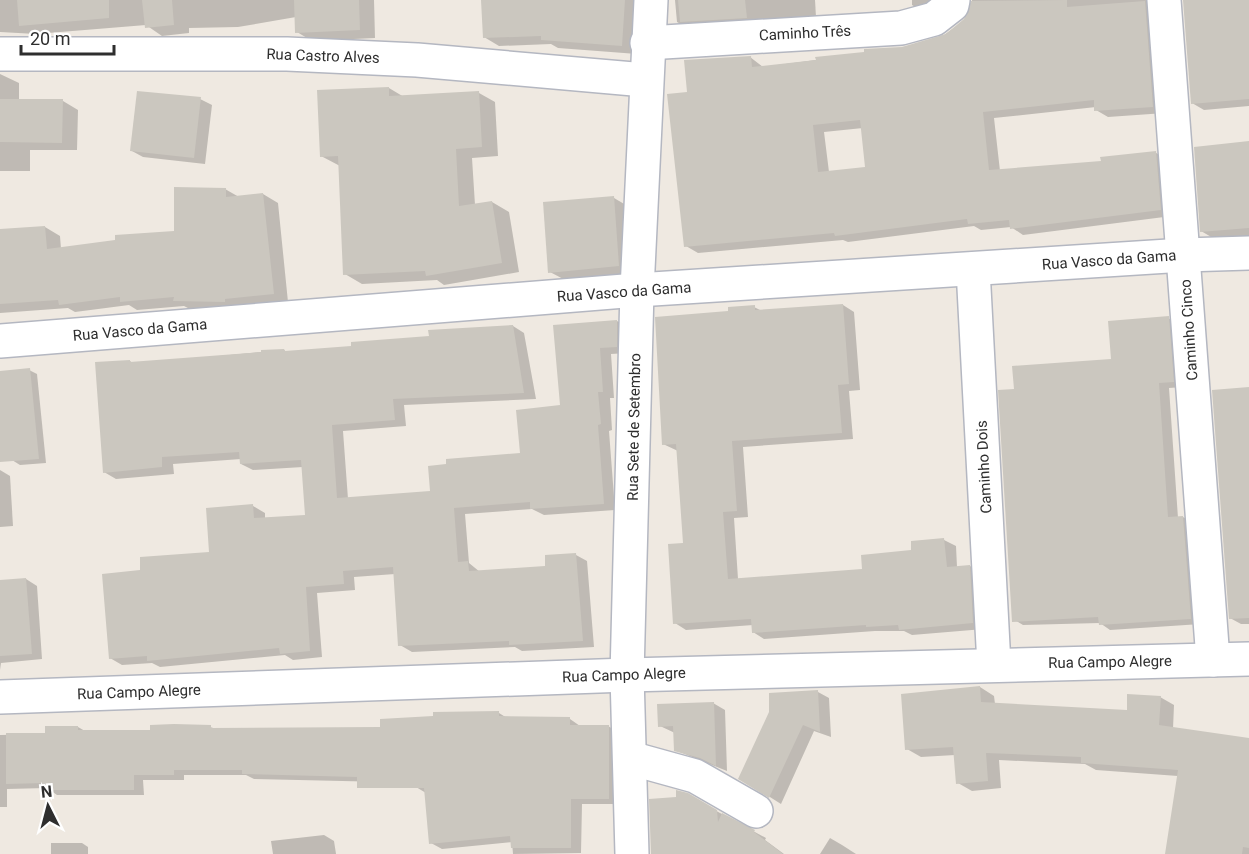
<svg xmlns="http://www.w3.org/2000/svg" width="1249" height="854" font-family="Roboto,sans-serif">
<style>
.shadow{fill:#0003;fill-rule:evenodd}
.building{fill:#cbc7bf;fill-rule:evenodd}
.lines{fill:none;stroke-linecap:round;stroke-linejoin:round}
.minor-casing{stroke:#b4b7c1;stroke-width:36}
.minor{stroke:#fff;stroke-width:33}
.labels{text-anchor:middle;stroke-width:5;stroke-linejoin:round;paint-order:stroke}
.street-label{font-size:15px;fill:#2e2e2e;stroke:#fff}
</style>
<rect width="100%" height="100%" fill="#efe9e1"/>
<g class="shadow">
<polygon points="0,0 374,0 375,38 312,41 297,32 296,17 238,27 189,28 189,33 162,36 146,25 36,34 0,32"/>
<polygon points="483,0 640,0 637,54 558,48 551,44 499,46 484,37"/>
<polygon points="675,0 815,0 816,17 688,28 677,22"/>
<polygon points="912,0 946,0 924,12 912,5"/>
<path d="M972,0h186l7,113 -57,4 -12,-7v-3l-102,11 6,53 102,-9 54,-9 12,6 4,57 -149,19 -12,-8 -30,3 -7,-4 -126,16 -5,-2 -145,13 -12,-7 3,-153 61,-36 13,10 143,-19 34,-10 25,-18 7,-11zM863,128l4,40 -38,4 -5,-40z"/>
<polygon points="1184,0 1249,0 1249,106 1204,110 1192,103"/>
<polygon points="0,74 19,83 19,100 63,101 78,110 77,150 30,150 30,171 0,171"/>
<polygon points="389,88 404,97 479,93 495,102 498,156 472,158 475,205 492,202 509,212 519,272 444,285 437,280 362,284 345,274 340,166 321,156"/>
<polygon points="200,99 212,105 205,164 143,157 132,151"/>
<polygon points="1249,143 1249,238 1245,236 1213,238 1201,231"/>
<polygon points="225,189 239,197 263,194 278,203 288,302 240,310 190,309 184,306 137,310 129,305 75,312 68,308 0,313 0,231 45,227 60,236 61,249 176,232"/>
<polygon points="614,198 631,208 636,275 567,281 550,272"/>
<polygon points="843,305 854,312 860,390 849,391 853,439 743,447 748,517 734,518 738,579 863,571 944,540 956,546 957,567 970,566 981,573 984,629 912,635 904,631 875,631 764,639 753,632 753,625 686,630 675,623 684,545 678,451 663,444 730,312 754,307 762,311"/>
<polygon points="1168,318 1179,324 1183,387 1169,388 1178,518 1183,517 1193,523 1201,624 1110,630 1100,623 1023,625 1013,619 1016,390 1113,360"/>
<polygon points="617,321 629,328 628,353 611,354 614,398 610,398 612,430 609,431 615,510 544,515 532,509 465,514 469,563 480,572 547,567 576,555 587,561 594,647 522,651 515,647 412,652 400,645 395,574 354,577 355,590 317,593 322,657 293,660 285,655 160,667 152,663 122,665 110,658 142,572 211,553 253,506 265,513 265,519 307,516 303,467 253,470 241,464 241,459 173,464 174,474 116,479 104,472 130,361 134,364 284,350 288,353 353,347 513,326 524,333 536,399 404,405 406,426 343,431 348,499 432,492 522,455 561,406 554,327"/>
<polygon points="29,370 37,374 46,463 20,465 12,460 0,424 0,372"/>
<polygon points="1249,389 1249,624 1241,624 1230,618"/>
<polygon points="0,470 10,476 13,526 0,527"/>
<polygon points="26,579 37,586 42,659 1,663 0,670 0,581"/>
<polygon points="980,687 994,696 995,704 1128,712 1160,697 1174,705 1173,729 1249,740 1249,854 1166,854 1178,776 1096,770 1085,764 999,760 1001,788 972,791 958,783 955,755 921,757 907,749"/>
<polygon points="818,692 829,698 831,737 814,731 781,804 740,778"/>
<polygon points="713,703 725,710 727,771 675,750 675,733 660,726"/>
<polygon points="499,713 507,718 570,719 580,726 608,726 619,733 620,804 582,804 581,853 513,854 512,842 442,849 431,843 426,793 416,787"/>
<polygon points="78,727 85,731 151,731 210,727 386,782 254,779 246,775 184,775 184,780 143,780 144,795 57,795 47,788 7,789 7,807 0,807 0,735 47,734"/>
<polygon points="687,795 766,838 765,840 784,854 652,854 678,798"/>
<polygon points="324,835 334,841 336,854 273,854 271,841"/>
<polygon points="830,838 842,845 856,854 820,854"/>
<polygon points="51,843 82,843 88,847 88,854 51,854"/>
</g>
<g class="building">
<polygon points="17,0 109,0 109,18 19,26"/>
<polygon points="142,0 172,0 174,25 145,28"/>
<polygon points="294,0 359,0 360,30 295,33"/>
<polygon points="481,0 625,0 622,46 541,40 541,36 483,38"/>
<polygon points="678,0 745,0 747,18 680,22"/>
<path d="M1067,0v7l78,-6 8,106 -59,4v-11l-111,12 6,58 112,-9 -1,-4 56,-6 5,59 -151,19 -1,-9 -41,4 -1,-5 -132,17 -1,-3 -150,14 -17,-153 20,-2 -3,-32 67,-4 1,11 64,-7 -1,-3 49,-5v-3l38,-2 44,-13 18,-15 7,-18zM860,120l5,47 -47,5 -5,-47z"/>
<polygon points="1183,0 1249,0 1249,99 1191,104"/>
<polygon points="389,87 389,96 479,91 482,147 456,149 459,206 492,201 502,263 426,276 425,271 343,275 338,156 320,157 317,90"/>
<polygon points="137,91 201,97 194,158 130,151"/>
<polygon points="0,99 63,99 62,143 0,142"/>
<polygon points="1249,141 1249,228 1200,232 1194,147"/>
<polygon points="174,187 226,188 226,197 263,193 274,294 225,299 225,302 173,301 174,297 120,302 120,297 59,305 58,300 0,304 0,229 45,226 47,249 115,240 115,235 174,231"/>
<polygon points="614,196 619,266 548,273 543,202"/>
<polygon points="843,304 849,384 838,385 842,433 732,441 737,511 723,512 728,579 862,569 861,555 911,550 911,541 944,538 947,567 970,565 973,623 899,630 898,625 866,627 866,625 752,633 751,619 673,624 668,544 683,543 676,444 662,445 655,317 728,311 728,307 755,305 755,310"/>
<polygon points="1169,316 1174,382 1159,383 1168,517 1183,516 1191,619 1099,625 1098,617 1012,622 998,390 1014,389 1012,366 1111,359 1108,321"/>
<polygon points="617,320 617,347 600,348 603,392 598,392 601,424 598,425 604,504 530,509 530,502 454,508 458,562 468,561 469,571 545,566 545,555 576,553 583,641 509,645 509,641 398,646 393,567 343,571 344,584 306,587 310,651 280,654 279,648 147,661 147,656 109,659 102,574 140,570 140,557 209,552 206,508 253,504 254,518 305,515 301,460 240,464 239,452 209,454 162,457 162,467 103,473 95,362 130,360 130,362 261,352 261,350 284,349 285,351 351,346 351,342 429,336 428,330 513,325 524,393 393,399 395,420 332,425 337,498 430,491 428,466 446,464 446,459 520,453 516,410 560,405 553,325"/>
<polygon points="30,368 39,459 0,462 0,371"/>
<polygon points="1249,387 1249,618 1229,619 1212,390"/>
<polygon points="26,578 32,654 0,656 0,580"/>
<polygon points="980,686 981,702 1127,710 1127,694 1161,696 1159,725 1249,738 1249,848 1243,847 1242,854 1165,854 1178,770 1081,763 1081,757 986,753 988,781 956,784 953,747 905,750 901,694"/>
<polygon points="818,690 820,732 803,725 769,798 738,779 769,712 769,693"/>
<polygon points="714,702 716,766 700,758 674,751 673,726 658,727 657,704"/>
<polygon points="499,711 499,716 570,717 570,725 609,725 609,799 571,799 571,848 511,848 510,836 429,844 424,788 357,788 357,777 242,774 242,770 174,770 174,775 134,775 134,790 45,790 45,783 6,784 6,733 45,733 45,726 78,726 78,730 150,730 150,725 174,724 211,725 211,728 380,727 380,719 433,716 433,712"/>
<polygon points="676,790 688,793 717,810 718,822 722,813 755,830 754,832 783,854 651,854 649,799 676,797"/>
</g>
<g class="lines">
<defs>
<g id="minor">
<polyline points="1164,0 1213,660"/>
<polyline points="647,43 901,28 934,19 952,5 953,0"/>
<polyline points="0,54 287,54 417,60 645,80"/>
<polyline points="973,269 994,665"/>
<polyline points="0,341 637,290 1184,255 1249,253"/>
<polyline points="0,697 627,675 1249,659"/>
<polyline points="630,758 695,776 756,811"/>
<polyline points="632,854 627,675 637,290 651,0"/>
</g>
</defs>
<use href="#minor" class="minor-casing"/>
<use href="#minor" class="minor"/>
</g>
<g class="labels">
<g class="street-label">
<text transform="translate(805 33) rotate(-3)" y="5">Caminho Três</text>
<text transform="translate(323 56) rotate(2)" y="5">Rua Castro Alves</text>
<text transform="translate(1109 260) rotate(-4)" y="5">Rua Vasco da Gama</text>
<text transform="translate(624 292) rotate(-4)" y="5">Rua Vasco da Gama</text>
<text transform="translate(140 330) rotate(-5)" y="5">Rua Vasco da Gama</text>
<text transform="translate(1189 330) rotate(-94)" y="5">Caminho Cinco</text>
<text transform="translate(634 427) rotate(-89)" y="5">Rua Sete de Setembro</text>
<text transform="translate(984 467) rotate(-93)" y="5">Caminho Dois</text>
<text transform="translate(1110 662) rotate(-1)" y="5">Rua Campo Alegre</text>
<text transform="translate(624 675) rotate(-2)" y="5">Rua Campo Alegre</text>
<text transform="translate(139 692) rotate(-2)" y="5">Rua Campo Alegre</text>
</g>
</g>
<g transform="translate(48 806) rotate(354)" stroke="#ffffff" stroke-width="4.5" paint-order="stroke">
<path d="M0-4.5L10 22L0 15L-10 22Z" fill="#2e2e2e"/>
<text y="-9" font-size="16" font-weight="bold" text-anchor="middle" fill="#2e2e2e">N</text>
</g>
<path d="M21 45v9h93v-9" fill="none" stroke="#2e2e2e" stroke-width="3"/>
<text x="30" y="45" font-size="18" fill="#2e2e2e" stroke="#ffffff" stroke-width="4.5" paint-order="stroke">20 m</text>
</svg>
